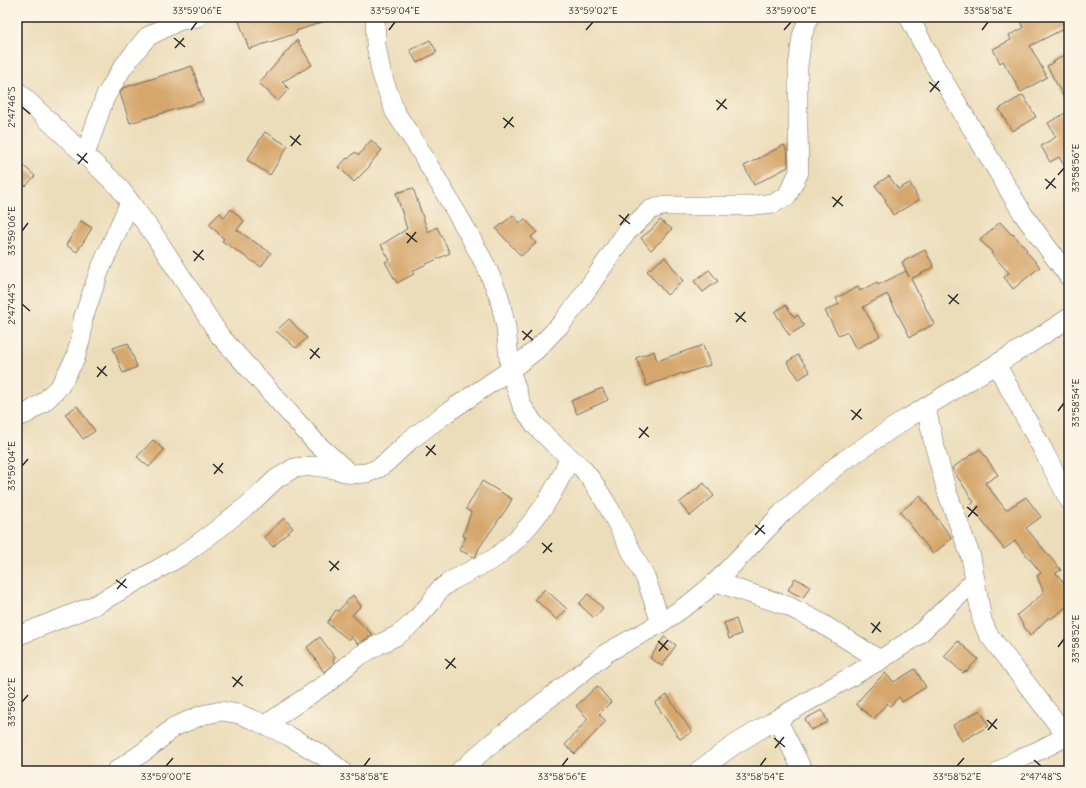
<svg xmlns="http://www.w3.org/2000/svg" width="1086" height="788" font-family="Delius,sans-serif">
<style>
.building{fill:#d6a76d}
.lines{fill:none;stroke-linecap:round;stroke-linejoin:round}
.minor-casing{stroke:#6f695d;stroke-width:20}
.minor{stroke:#fff;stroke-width:19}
.ticks{fill:none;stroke:#2b2b2b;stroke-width:1.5}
.neatline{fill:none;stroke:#2b2b2b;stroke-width:1.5}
.ticks-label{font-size:10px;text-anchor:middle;fill:#2b2b2b}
</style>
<rect width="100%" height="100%" fill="#fcf5e5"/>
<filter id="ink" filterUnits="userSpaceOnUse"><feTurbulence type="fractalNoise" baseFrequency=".025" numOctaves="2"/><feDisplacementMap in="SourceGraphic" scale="8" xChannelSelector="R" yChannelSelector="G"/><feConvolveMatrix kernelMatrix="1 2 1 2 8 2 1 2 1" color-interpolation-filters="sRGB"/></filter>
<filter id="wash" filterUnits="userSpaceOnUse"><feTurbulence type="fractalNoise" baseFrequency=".012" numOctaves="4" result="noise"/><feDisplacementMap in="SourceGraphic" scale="16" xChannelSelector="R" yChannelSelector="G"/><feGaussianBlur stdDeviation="0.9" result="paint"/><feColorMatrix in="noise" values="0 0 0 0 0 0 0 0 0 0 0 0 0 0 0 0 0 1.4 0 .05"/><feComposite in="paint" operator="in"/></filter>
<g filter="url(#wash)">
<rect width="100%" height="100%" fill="#ecddba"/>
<g id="blocks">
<g class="building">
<polygon points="251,17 330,17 331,19 296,31 297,33 249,49 239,21"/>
<polygon points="1018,17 1069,17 1069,26 1030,46 1047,77 1021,92 1003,61 1000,63 993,49 1011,40 1009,35 1024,28"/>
<polygon points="297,40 312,65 282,82 289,89 278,101 259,83"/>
<polygon points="430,40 437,52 417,63 410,50"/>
<polygon points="1069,52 1069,107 1047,66"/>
<polygon points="192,66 203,101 130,123 120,93 123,88"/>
<polygon points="1023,95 1036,117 1012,131 999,109"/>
<polygon points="1069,111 1069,174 1059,157 1050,162 1041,146 1056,137 1048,123"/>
<polygon points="265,132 288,146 270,175 247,160"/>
<polygon points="371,140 382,150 369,165 370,166 354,182 339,167 347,158 348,159 355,152 359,155"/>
<polygon points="784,145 788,153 788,167 754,185 744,166"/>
<polygon points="17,160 35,176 26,186 17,178"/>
<polygon points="889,176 898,189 910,183 919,200 893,215 885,201 886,200 875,185"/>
<polygon points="413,188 428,232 437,227 450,253 412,271 414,274 397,283 385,262 390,260 381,245 407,229 396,193"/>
<polygon points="231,209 244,221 237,230 271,253 261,267 222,241 224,239 209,224 220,213 224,218"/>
<polygon points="513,215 520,223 525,219 537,232 531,237 536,243 521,256 496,229"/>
<polygon points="660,220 672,229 664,238 651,250 641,238 651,230"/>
<polygon points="81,221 92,228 77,252 66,245"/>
<polygon points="1000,222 1012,235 1013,234 1027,250 1026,251 1040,267 1013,289 1004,277 1009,273 991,253 992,252 980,240"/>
<polygon points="925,250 934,267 911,279 934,324 910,337 887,294 863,307 880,336 856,349 847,332 839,336 825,311 839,304 836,298 858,287 860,291 877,282 878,285 906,271 909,277 902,262"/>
<polygon points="665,257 683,281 667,295 647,271"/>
<polygon points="709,270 718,281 703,292 694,281"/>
<polygon points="786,305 794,317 798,315 804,326 789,335 775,312"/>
<polygon points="289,319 307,338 296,348 276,331"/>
<polygon points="128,343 137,367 123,373 113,348"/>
<polygon points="703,345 710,365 683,374 682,373 647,386 636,358 654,351 657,361"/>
<polygon points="798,355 810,372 799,379 787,362"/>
<polygon points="602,388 608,400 577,414 571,401"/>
<polygon points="77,406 95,431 83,439 65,414"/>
<polygon points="153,440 164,450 149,467 137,457"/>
<polygon points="980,449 998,475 985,483 1006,510 1026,497 1041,517 1026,528 1061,570 1056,573 1069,589 1069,605 1051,619 1049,617 1030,636 1017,615 1044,593 1037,576 1041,573 1015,541 1004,549 970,506 974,502 953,470 952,468"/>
<polygon points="482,481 512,499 507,508 479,548 476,556 474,557 459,550 466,537 463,536 471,512 466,509"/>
<polygon points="704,483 714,496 690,516 679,503"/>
<polygon points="920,496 952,538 933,554 900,512"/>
<polygon points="284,518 293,528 273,547 264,537"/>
<polygon points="795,578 810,586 803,598 788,590"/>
<polygon points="545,589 567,609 557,620 535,599"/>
<polygon points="588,594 603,608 594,618 579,604"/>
<polygon points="353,595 361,606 352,615 373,635 358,644 351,637 349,640 327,623 336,610 338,611"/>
<polygon points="736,619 741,634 729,639 724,623"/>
<polygon points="320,637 335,658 333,660 334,663 324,672 307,647"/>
<polygon points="664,637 676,645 662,666 650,658"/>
<polygon points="958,641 978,659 966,672 965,671 963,673 944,656"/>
<polygon points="915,669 926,687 902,702 899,697 890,706 887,703 874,719 856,704 866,692 885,673 894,682"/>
<polygon points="597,686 611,702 599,714 606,721 575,754 565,745 588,719 576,706"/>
<polygon points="667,695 692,732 680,739 655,703"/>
<polygon points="822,710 828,722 811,730 805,719"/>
<polygon points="980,710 989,726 962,741 953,725"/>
</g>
</g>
</g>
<g filter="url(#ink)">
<use href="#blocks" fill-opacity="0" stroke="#6f695d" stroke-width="1"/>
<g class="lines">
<defs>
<g id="minor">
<polyline points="375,17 376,45 381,72 395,112 418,147 466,229 487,268 499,296 506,327 510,370 522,406 535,425 554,444 582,468 593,482 609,508 646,579 661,623"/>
<polyline points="909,17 933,63 1023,214 1069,277"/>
<polyline points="17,91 118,186 155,236 220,336 317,444 348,472"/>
<polyline points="85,155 105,97 123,67 147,37 178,21 198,17"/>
<polyline points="996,364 1042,448 1069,500"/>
<polyline points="926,407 933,440 947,492 971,557 982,620 988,634 1069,739"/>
<polyline points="17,417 26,414 45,401 60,386 75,359 81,338 83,319 99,272 130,202"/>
<polyline points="716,582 788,606 819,622 880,660"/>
<polyline points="17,636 95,605 181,556 214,532 254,500 276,479 294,468 314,466 338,470 351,474 367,473 379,468 388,461 410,440 445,414 510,370 535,351 561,324 577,304 626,233 650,210 662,206 747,206 774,203 787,196 799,172 798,130 798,67 802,36 809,17"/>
<polyline points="777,719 803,771"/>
<polyline points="265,725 330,681 356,658 378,645 398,635 413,623 430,604 439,590 451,581 495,558 517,539 532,522 547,502 563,473 569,457"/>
<polyline points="116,771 148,749 174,727 202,715 221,711 239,714 254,720 289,736 325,757 342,771"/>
<polyline points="460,771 493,742 608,652 661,623 693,601 716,582 783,512 840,463 906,419 1026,346 1069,318"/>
<polyline points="698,771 734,745 777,719 880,660 917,636 975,580"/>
<polyline points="1000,771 1018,759 1040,750 1067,736"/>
</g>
</defs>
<use href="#minor" class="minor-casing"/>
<use href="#minor" class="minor"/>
</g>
</g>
<path class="ticks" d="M191,30l6,-8M389,30l6,-8M586,30l7,-8M784,30l7,-8M982,30l6,-8M174,38l11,9M175,48l9,-10M929,82l11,9M930,92l9,-11M716,100l11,9M22,107l8,7M717,110l9,-11M503,118l11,9M504,128l9,-11M290,136l11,9M291,146l9,-11M77,154l11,9M78,164l9,-11M1058,175l6,-7M1045,179l11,9M1046,189l9,-11M832,197l11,9M833,207l9,-11M619,215l11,9M620,225l9,-11M22,231l6,-8M406,233l11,9M407,243l9,-11M193,251l11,9M194,261l9,-11M948,295l11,9M22,304l8,7M949,304l9,-10M735,313l11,9M736,322l9,-10M522,331l11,9M523,340l9,-10M310,349l10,9M310,359l9,-11M97,367l10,9M97,377l9,-11M851,410l11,9M1058,411l6,-8M852,420l9,-11M639,428l10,9M639,438l9,-11M426,446l10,9M426,456l9,-11M213,464l10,9M22,466l6,-7M214,474l9,-11M967,507l11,9M968,517l9,-11M755,525l10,9M755,535l9,-10M542,543l10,9M543,553l9,-10M329,561l10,9M330,571l9,-10M116,580l11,8M117,589l9,-10M871,623l10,9M872,633l8,-11M658,641l10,9M1058,647l6,-8M659,651l9,-11M445,659l11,9M446,669l9,-11M232,677l11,9M233,687l9,-11M22,702l6,-7M987,720l10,9M988,730l9,-11M774,738l11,9M775,748l9,-11M1034,760l7,6M166,766l7,-8M364,766l6,-8M562,766l6,-8M760,766l6,-8M957,766l7,-8"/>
<rect width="1086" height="788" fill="none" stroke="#fcf5e5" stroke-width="44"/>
<rect x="22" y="22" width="1042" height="744" class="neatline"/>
<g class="ticks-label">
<text x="197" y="14">33°59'06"E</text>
<text x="395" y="14">33°59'04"E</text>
<text x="593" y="14">33°59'02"E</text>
<text x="791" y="14">33°59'00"E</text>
<text x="988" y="14">33°58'58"E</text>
<text transform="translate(11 107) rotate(-90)" y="4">2°47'46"S</text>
<text transform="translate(1075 168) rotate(-90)" y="4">33°58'56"E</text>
<text transform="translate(11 231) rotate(-90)" y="4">33°59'06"E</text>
<text transform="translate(11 304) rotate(-90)" y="4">2°47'44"S</text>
<text transform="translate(1075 403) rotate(-90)" y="4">33°58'54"E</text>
<text transform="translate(11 466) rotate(-90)" y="4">33°59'04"E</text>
<text transform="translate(1075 639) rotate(-90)" y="4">33°58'52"E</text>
<text transform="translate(11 702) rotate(-90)" y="4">33°59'02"E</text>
<text x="166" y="780">33°59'00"E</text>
<text x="364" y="780">33°58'58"E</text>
<text x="562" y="780">33°58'56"E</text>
<text x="760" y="780">33°58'54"E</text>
<text x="957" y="780">33°58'52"E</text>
<text x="1041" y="780">2°47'48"S</text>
</g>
</svg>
